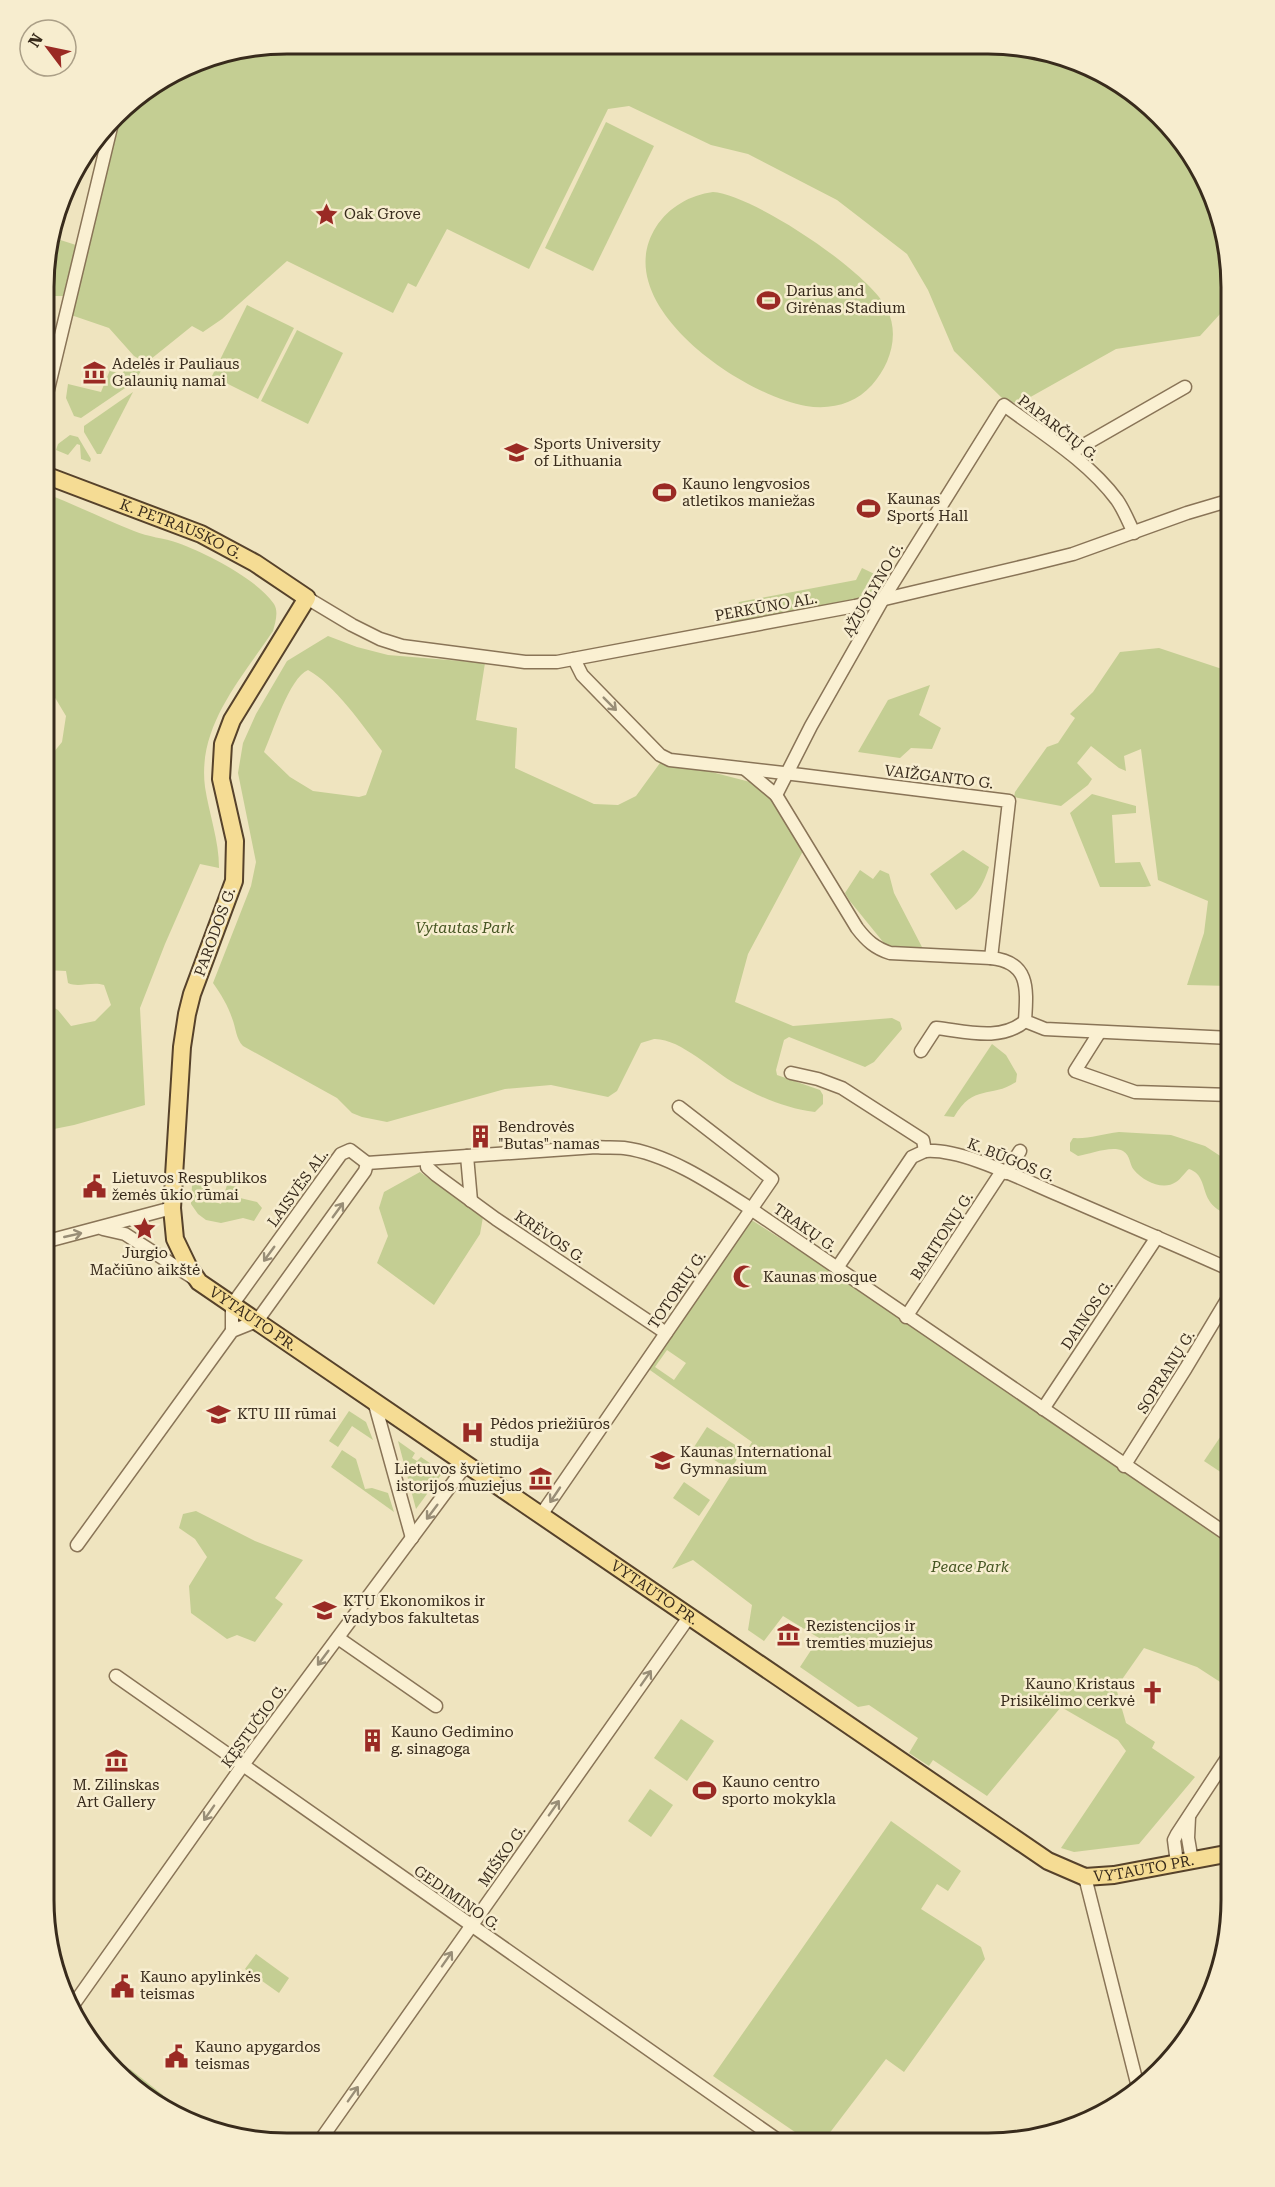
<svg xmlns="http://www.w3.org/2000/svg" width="1275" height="2187" font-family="'Roboto Serif',serif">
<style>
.green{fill:#c4ce93;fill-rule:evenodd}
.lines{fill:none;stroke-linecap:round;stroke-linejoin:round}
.minor-casing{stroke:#897457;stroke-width:15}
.major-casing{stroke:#56422b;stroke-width:20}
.minor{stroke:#faf0d2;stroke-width:12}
.major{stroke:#f5dc94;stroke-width:16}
.oneway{stroke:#998e77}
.labels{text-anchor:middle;stroke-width:5;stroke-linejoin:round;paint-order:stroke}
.poi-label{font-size:15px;fill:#382b1c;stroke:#f7edcf;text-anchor:start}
.street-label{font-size:15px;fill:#382b1c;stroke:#f7edcf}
.park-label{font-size:15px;font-style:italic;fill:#455522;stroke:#f7edcf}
.rim{fill:none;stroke:#382b1c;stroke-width:3}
</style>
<rect width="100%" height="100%" fill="#efe4bf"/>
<g class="green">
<polygon points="287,44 1020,46 1081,62 1136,94 1181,139 1213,194 1231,287 1231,302 1200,336 1116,349 1018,404 1002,398 954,351 928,290 907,254 837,200 748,154 711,145 629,106 608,109 529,269 447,229 416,287 408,283 393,313 287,261 222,319 203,332 192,326 146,363 134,356 109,328 71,315 120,113 126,104 194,62"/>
<polygon points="606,122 654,146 593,271 545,248"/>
<path d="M713,192c41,3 156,80 174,117 13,26 3,56 -15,76 -17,19 -41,25 -66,21 -64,-11 -199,-102 -150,-179 13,-20 34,-32 57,-35z"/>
<polygon points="51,237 76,245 63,296 45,296 46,256"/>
<polygon points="247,305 294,328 258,399 212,376"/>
<polygon points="297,330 343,353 308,424 261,401"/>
<polygon points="129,364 141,371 134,382 81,418 74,416 66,398 68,384 101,392 110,370 121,375"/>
<polygon points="133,392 101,454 97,454 84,432 84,426"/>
<polygon points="70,435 78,437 91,459 90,462 81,459 80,445 77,444 68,455 56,450 58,444"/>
<path d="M45,493c30,12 59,26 89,38 14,6 30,7 44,12 28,10 79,36 96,61 5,8 1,19 -1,27 -31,47 -76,95 -68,156 4,27 14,53 14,81l-19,-4 -35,80 -25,64 5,97 -71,20 -30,6 1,-128 13,7 13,16 24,-5 16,-16 -7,-20c-12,-4 -25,3 -36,-2l-2,-12 -21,-1v-207l17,-21 4,-26 -21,-35z"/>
<polygon points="862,568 889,581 881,597 730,624 739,602 856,580"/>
<path d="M328,636l29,11 31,8 97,8 -9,57 41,8 -2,40 79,36 24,1 18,-9 24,-33 32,4 66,17 14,17 31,50 -55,103 -13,48 58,24 99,-8 8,4 2,7 -28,33 -9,5 -76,-30 -5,3 -8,30 1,5 43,15 3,5v9l-8,8c-28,-3 -55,-15 -79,-28 -22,-12 -56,-46 -82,-45 -4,1 -9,3 -13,4l-24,48 -9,6 -57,-12 -46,4 -118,33 -25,-5 -10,-4 -15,-15 -94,-52c-7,-7 -7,-18 -11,-28 -4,-12 -11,-24 -19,-35l38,-97 5,-24 -18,-89 5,-30 13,-29 31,-53zM308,670c26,14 56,57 74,81l-16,44 -7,2 -46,-6 -23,-14 -26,-25c9,-20 25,-74 44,-82z"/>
<polygon points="1159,648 1231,672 1231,679 1224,698 1231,701 1231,986 1187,985 1204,933 1208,901 1158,880 1141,749 1124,756 1126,771 1119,768 1091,746 1077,763 1092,779 1088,785 1061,806 1014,797 1015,792 1047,747 1058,743 1075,718 1070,714 1093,692 1120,652"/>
<polygon points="930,685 919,715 941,728 932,749 911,748 900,758 858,752 888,700"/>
<polygon points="1092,794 1136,806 1136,813 1112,815 1115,863 1140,862 1151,886 1145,887 1100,887 1070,813"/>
<path d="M963,850l26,17c-8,23 -13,30 -33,43l-26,-36z"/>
<polygon points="860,870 873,879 880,870 889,874 894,893 923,949 888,948 849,900 845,893"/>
<path d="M992,1044l14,11 11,19 -1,8c-26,17 -42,1 -62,35l-10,-1z"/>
<path d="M1119,1132l52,3 34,11 26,17v52c-36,-10 -19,-38 -42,-46 -4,3 -8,10 -13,13 -13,9 -33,-1 -42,-12 -5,-6 -3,-14 -11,-19 -11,-6 -33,3 -45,5l-8,-5v-8l3,-5c16,1 29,-4 46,-6z"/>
<polygon points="420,1172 483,1217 480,1234 434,1305 377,1263 388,1236 379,1208 384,1192"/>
<polygon points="195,1182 207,1184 207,1199 221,1204 227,1185 237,1187 240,1198 257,1202 262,1208 254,1221 243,1218 221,1223 206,1220 198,1214 191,1204 192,1185"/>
<path d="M750,1221h3l41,26 437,295v147l-34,-22 -53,-19 -28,40 10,35 29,19 -3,6 43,29 -56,67 -65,8 -13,-4 65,-97 -8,-11 -57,-33 -74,89 -54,-36 -4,6 -20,-13 9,-15 -49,-33 -11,2 -58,-40 19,-29 -36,-22 -19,25 -16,-11 4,-25 -59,-45 -21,9 80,-127 -105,-74zM667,1350l19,13 -12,17 -19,-13z"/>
<polygon points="349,1411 366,1422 373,1440 352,1426 338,1447 329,1441"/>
<polygon points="1229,1424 1231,1426 1231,1465 1225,1475 1204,1461"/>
<polygon points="707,1427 743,1450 730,1470 694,1447"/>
<polygon points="398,1441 415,1453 412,1458 417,1461 421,1457 443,1472 416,1509"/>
<polygon points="342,1450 356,1459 365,1489 372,1488 388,1493 394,1512 331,1467"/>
<polygon points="684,1482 710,1500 699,1516 673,1498"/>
<polygon points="196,1511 255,1541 303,1560 275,1598 283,1604 255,1642 237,1635 227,1639 191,1613 189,1586 207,1557 195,1539 179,1528 183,1514"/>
<polygon points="681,1719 714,1741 687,1781 654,1758"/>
<polygon points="650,1789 673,1805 651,1837 628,1821"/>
<polygon points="891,1821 961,1871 948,1891 937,1884 921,1909 981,1947 985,1959 904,2072 886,2059 822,2143 811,2143 713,2076"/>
<polygon points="256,1954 289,1978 279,1993 245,1969"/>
<polygon points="130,2069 163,2095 157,2103 133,2087 124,2078"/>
</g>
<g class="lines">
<defs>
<g id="minor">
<polyline points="45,402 112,123"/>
<polyline points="1070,453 1185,387"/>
<polyline points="307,598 352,625 380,639 402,646 525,662 557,662 855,606 1029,565 1073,554 1187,513 1231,500"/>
<path d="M574,659l8,16 78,80 10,5 131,15 208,26 -18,157c39,4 36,31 34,63l20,8 186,9"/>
<path d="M745,769l31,26 81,133c10,13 18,20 33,25l101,5"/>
<path d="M776,795l35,-69 72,-127 121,-194c39,29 84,56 113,95 7,10 12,23 17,33"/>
<polyline points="1099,1033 1075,1071 1135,1092 1231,1095"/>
<path d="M921,1051l15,-23c29,3 65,14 89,-7"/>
<path d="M791,1073l27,6 24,9 81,52 2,11c37,-3 98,29 134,44 57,25 115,49 172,75"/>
<polyline points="467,1156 471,1201"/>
<polyline points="427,1159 427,1167 436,1175 496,1219 666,1333"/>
<path d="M367,1163l229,-16c9,1 19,0 28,1 45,6 90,37 127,61l480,328"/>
<polyline points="1006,1173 1020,1151"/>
<polyline points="103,1229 125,1234 195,1279"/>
<polyline points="44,1242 172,1208"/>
<polyline points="837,1268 912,1157 925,1151"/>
<polyline points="906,1317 1002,1171"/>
<polyline points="232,1331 232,1305 341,1154 350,1150 367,1163"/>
<polyline points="374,1401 412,1538"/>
<polyline points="1043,1409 1157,1237"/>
<polyline points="1124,1466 1186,1368 1231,1293"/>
<polyline points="541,1515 772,1179 679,1107"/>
<polyline points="77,1545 232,1331 257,1321 365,1171 367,1163"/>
<polyline points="338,1638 436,1706"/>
<polyline points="116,1676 782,2143"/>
<polyline points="1189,1817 1188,1838 1192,1861"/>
<polyline points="1177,1863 1174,1840 1177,1834 1231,1752"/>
<polyline points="1085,1877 1139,2091"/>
<polyline points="71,2008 243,1765 466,1465"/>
<polyline points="319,2142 689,1617"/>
</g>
<g id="major">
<path id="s1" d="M45,475l156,59 54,29 52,35 -75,122 -9,24 -2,35 14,62 -1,40 -42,113 -5,20 -5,33 -10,161 3,31 13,27 11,16 849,579 37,16 29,-2 117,-22"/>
</g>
</defs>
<use href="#minor" class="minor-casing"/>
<use href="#major" class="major-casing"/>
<use href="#minor" class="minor"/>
<use href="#major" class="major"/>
</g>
<defs><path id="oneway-shaft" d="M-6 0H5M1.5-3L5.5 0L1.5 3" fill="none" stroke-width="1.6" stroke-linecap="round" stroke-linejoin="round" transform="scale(1.5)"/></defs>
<g class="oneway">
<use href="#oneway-shaft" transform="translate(610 704) rotate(45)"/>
<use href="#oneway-shaft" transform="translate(338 1210) rotate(-54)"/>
<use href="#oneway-shaft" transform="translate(73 1235) rotate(-13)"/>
<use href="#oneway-shaft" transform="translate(269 1254) rotate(126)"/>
<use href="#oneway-shaft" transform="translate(555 1495) rotate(124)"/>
<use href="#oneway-shaft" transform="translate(432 1512) rotate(127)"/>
<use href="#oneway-shaft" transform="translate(323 1658) rotate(127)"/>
<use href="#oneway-shaft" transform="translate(646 1678) rotate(-55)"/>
<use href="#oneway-shaft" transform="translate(554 1808) rotate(-55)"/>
<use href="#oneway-shaft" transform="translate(209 1813) rotate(125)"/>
<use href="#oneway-shaft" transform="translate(447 1959) rotate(-55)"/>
<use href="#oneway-shaft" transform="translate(353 2094) rotate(-55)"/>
</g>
<defs>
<symbol id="sight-bare" viewBox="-9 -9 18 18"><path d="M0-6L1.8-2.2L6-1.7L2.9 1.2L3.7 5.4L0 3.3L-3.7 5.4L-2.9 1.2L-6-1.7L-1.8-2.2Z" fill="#9a2a24" stroke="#f7edcf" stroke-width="2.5" paint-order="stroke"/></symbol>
<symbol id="stadium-bare" viewBox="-9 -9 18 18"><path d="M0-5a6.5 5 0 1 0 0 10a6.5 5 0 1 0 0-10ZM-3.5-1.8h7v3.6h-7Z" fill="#9a2a24" stroke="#f7edcf" stroke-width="2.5" paint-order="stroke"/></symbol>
<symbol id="museum-bare" viewBox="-9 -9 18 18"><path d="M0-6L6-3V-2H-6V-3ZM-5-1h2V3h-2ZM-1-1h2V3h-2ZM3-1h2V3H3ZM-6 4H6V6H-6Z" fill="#9a2a24" stroke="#f7edcf" stroke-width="2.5" paint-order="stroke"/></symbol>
<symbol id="university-bare" viewBox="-9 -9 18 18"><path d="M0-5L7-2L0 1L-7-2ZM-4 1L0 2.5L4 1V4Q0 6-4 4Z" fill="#9a2a24" stroke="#f7edcf" stroke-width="2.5" paint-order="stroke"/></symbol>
<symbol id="building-bare" viewBox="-9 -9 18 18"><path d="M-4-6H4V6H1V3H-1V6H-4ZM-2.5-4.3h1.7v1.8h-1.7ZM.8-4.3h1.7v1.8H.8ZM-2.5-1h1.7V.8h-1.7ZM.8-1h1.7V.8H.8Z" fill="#9a2a24" stroke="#f7edcf" stroke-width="2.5" paint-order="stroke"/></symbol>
<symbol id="civic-bare" viewBox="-9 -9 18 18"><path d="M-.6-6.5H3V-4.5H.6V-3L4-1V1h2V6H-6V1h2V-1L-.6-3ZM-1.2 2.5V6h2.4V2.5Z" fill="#9a2a24" stroke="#f7edcf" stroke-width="2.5" paint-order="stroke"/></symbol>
<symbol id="mosque-bare" viewBox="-9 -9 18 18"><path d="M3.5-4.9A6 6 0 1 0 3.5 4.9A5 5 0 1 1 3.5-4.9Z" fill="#9a2a24" stroke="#f7edcf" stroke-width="2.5" paint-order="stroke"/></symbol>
<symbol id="hospital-bare" viewBox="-9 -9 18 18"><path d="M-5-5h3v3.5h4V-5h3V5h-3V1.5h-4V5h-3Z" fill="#9a2a24" stroke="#f7edcf" stroke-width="2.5" paint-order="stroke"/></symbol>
<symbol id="school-bare" viewBox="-9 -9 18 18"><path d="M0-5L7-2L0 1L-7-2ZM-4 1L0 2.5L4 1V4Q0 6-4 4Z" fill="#9a2a24" stroke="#f7edcf" stroke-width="2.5" paint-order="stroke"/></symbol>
<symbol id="church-bare" viewBox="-9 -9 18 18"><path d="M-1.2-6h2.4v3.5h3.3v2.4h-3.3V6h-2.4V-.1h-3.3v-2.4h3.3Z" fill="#9a2a24" stroke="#f7edcf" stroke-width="2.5" paint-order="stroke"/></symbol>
</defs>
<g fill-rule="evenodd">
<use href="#sight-bare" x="310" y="198" width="33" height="33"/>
<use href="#stadium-bare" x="752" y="284" width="33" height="33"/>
<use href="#museum-bare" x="78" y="356" width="33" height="33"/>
<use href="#university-bare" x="500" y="436" width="33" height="33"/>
<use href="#stadium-bare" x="648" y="476" width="33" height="33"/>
<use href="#stadium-bare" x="852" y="492" width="33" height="33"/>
<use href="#building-bare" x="464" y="1120" width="33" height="33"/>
<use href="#civic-bare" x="78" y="1170" width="33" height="33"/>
<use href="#sight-bare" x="128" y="1212" width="33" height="33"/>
<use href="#mosque-bare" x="728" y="1260" width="33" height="33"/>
<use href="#university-bare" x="202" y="1398" width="33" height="33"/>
<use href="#hospital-bare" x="456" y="1416" width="33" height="33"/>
<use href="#school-bare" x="646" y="1444" width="33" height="33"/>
<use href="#museum-bare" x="524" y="1462" width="33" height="33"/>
<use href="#university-bare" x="308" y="1594" width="33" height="33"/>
<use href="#museum-bare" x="772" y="1618" width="33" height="33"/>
<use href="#church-bare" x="1136" y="1676" width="33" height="33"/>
<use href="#building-bare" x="356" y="1724" width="33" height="33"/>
<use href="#museum-bare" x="100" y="1744" width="33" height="33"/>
<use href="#stadium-bare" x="688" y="1774" width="33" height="33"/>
<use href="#civic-bare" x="106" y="1970" width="33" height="33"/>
<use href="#civic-bare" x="160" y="2040" width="33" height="33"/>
</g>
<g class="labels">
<g class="poi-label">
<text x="344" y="219">Oak Grove</text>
<text x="786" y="296">Darius and<tspan x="786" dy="17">Girėnas Stadium</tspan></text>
<text x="112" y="369">Adelės ir Pauliaus<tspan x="112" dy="17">Galaunių namai</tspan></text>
<text x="534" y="449">Sports University<tspan x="534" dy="17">of Lithuania</tspan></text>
<text x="682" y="489">Kauno lengvosios<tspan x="682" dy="17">atletikos maniežas</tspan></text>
<text x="887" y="504">Kaunas<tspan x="887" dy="17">Sports Hall</tspan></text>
<text x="498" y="1132">Bendrovės<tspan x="498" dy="17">"Butas" namas</tspan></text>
<text x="112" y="1183">Lietuvos Respublikos<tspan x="112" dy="17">žemės ūkio rūmai</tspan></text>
<text x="145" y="1258" text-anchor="middle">Jurgio<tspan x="145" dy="17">Mačiūno aikštė</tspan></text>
<text x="763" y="1282">Kaunas mosque</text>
<text x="237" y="1419">KTU III rūmai</text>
<text x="490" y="1429">Pėdos priežiūros<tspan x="490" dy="17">studija</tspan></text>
<text x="680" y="1457">Kaunas International<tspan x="680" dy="17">Gymnasium</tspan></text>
<text x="522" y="1474" text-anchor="end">Lietuvos švietimo<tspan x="522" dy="17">istorijos muziejus</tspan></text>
<text x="343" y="1606">KTU Ekonomikos ir<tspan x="343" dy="17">vadybos fakultetas</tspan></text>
<text x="806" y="1631">Rezistencijos ir<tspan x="806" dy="17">tremties muziejus</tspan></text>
<text x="1135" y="1689" text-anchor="end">Kauno Kristaus<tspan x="1135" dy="17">Prisikėlimo cerkvė</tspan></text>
<text x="391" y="1737">Kauno Gedimino<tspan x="391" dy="17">g. sinagoga</tspan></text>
<text x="722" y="1787">Kauno centro<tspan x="722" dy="17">sporto mokykla</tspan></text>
<text x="116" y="1790" text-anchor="middle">M. Zilinskas<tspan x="116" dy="17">Art Gallery</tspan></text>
<text x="140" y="1982">Kauno apylinkės<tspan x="140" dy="17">teismas</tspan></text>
<text x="195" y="2052">Kauno apygardos<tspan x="195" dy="17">teismas</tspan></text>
</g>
<g class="street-label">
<text transform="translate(1058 428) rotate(38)" y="5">PAPARČIŲ G.</text>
<text dy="5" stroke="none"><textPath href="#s1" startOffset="146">K. PETRAUSKO G.</textPath></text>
<text transform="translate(873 590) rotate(-60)" y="5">ĄŽUOLYNO G.</text>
<text transform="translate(766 607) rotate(-10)" y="5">PERKŪNO AL.</text>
<text transform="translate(939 777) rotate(7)" y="5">VAIŽGANTO G.</text>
<text transform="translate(215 932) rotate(-70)" y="5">PARODOS G.</text>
<text transform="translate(1011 1160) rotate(22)" y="5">K. BŪGOS G.</text>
<text transform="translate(298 1188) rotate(-54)" y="5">LAISVĖS AL.</text>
<text transform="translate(805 1228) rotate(35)" y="5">TRAKŲ G.</text>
<text transform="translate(942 1236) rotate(-57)" y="5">BARITONŲ G.</text>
<text transform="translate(550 1237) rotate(34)" y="5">KRĖVOS G.</text>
<text transform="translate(677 1290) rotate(-56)" y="5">TOTORIŲ G.</text>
<text transform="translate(1087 1315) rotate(-56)" y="5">DAINOS G.</text>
<text dy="5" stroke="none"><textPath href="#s1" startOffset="1080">VYTAUTO PR.</textPath></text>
<text transform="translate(1166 1372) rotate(-58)" y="5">SOPRANŲ G.</text>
<text dy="5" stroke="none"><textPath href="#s1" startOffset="1566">VYTAUTO PR.</textPath></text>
<text transform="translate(254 1726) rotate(-54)" y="5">KĘSTUČIO G.</text>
<text transform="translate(502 1856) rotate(-55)" y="5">MIŠKO G.</text>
<text dy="5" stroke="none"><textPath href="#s1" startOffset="2142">VYTAUTO PR.</textPath></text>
<text transform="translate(457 1898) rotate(35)" y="5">GEDIMINO G.</text>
</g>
<g class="park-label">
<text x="465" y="933">Vytautas Park</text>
<text x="970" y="1572">Peace Park</text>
</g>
</g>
<path d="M0 0H1275V2187H0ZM287 54H988A233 233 0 0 1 1221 287V1900A233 233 0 0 1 988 2133H287A233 233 0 0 1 54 1900V287A233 233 0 0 1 287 54Z" fill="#f7edcf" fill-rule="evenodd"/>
<path class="rim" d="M287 54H988A233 233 0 0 1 1221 287V1900A233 233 0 0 1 988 2133H287A233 233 0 0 1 54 1900V287A233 233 0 0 1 287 54Z"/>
<g transform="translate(48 48) rotate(302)"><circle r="28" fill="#f7edcf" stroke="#ab9f87" stroke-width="1.5"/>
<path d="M0-4.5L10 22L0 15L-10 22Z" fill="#9a2a24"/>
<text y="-9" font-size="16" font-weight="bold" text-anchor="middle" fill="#382b1c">N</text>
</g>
</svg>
